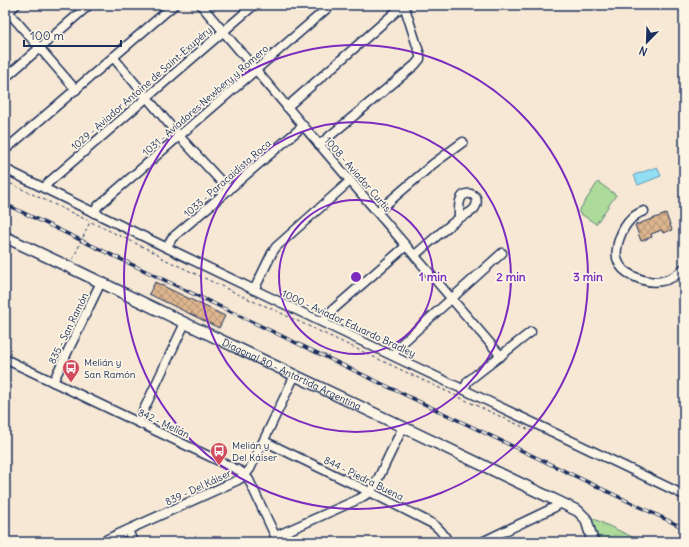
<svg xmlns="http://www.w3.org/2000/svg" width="689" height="547" font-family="Delius,sans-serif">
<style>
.grass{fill:url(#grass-tufts);stroke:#64857c}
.pitch{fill:#addb9a;stroke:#64857c}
.water{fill:#92def2;stroke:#6298b7}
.building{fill:url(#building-cross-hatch);stroke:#1b2f5e}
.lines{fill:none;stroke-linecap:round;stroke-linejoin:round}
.minor-casing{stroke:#1b2f5e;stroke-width:11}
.major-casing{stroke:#1b2f5e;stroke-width:13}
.path{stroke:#1b2f5e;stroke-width:1;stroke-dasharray:3 3;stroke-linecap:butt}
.minor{stroke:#fcf5e5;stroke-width:8}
.major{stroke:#fcf5e5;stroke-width:10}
.rail-casing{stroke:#1b2f5e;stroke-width:3.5}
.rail{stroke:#fcf5e5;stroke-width:2;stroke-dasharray:6;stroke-linecap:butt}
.ring{fill:none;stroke:#7b2cbf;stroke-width:2}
.labels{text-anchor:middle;stroke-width:3.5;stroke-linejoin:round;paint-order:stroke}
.street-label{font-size:10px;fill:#1b2f5e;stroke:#fcf5e5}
.poi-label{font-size:10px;fill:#1b2f5e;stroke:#fcf5e5;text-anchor:start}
.centre{fill:#7b2cbf;stroke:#fcf5e5;stroke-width:2}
.ring-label{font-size:12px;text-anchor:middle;font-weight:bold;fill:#7b2cbf;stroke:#fcf5e5;stroke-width:3.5;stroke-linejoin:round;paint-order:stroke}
</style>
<defs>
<pattern id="grass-tufts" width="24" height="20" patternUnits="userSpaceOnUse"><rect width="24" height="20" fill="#addb9a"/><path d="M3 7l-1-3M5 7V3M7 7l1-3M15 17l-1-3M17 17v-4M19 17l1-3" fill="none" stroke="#94bc87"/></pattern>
<pattern id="building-cross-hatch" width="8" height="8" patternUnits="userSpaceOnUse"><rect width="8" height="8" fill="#ddb58e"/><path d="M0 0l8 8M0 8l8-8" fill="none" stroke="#b29477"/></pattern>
</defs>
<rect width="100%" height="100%" fill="#f6e8d4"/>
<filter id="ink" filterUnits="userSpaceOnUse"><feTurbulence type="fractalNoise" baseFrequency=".025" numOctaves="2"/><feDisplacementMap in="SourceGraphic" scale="8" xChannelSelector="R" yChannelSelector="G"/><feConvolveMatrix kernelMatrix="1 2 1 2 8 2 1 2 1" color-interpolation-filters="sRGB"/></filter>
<g filter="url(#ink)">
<polygon class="grass" points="590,517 643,542 598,542"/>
<polygon class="pitch" points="598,182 616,195 596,224 578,212"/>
<polygon class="water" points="657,167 661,176 638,185 634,175"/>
<g class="building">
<polygon points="666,214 672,230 663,233 662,230 651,234 652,237 641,241 635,225"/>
<polygon points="155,282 225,316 219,328 149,294"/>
</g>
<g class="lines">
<defs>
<g id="minor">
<path d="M201,5c99,118 199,234 300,351"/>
<polyline points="5,8 76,90"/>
<polyline points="5,14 16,5"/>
<polyline points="113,57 179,136 229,190"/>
<polyline points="5,78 89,5"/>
<polyline points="287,107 399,9 404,6"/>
<polyline points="319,145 415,65 420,59 420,55 404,5"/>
<polyline points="5,150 174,5"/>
<path d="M5,169c225,111 453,217 679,326"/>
<polyline points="44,188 49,182 254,5"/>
<path d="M644,211c-15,5 -22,18 -26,32 -1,6 -3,12 0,18 2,7 9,12 15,15 18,9 37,8 51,-8"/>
<polyline points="377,212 433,164 463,142"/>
<polyline points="94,213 98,206 331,5"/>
<polyline points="167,247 172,238 303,126"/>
<path d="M415,255c14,-12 28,-25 43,-36 5,-4 12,-5 16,-10 4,-5 4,-13 -3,-15 -14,-3 -12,16 -12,24"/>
<polyline points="254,290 272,253 276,247 350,181"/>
<polyline points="323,322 329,313 406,246"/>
<polyline points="393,355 399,346 502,253"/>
<polyline points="5,359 240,471 245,475 249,480 278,542"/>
<polyline points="53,382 101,282"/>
<polyline points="464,389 468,381 531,332"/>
<polyline points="138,422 185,323"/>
<path d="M264,441l106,51 63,32c7,5 11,10 15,18"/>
<polyline points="128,530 133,542"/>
<polyline points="276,536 359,499 370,492 375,485 403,427"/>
<polyline points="101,542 238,480 245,475 250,469 295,375"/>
<polyline points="482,542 553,508 561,503"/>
</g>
<g id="major">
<path id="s1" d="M5,237l64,30 116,56 218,104 175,84 8,8 7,23"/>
</g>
</defs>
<use href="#minor" class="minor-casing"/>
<use href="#major" class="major-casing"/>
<g class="path">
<polyline points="5,181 158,254 162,258 257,303 268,307 484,409 534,432"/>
<polyline points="73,259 90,222"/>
</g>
<use href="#minor" class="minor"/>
<use href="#major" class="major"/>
<defs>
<polyline id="rail" points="5,204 684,528"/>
</defs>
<use href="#rail" class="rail-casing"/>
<use href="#rail" class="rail"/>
</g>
</g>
<g class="ring">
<circle cx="356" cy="277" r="77"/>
<circle cx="356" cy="277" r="155"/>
<circle cx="356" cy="277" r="232"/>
</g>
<defs>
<symbol id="bus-pin" viewBox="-11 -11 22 30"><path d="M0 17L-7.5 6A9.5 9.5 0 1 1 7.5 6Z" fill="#d1495b" stroke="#fcf5e5"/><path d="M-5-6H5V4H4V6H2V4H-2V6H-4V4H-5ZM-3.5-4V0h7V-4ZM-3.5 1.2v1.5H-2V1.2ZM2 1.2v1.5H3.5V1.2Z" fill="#fff"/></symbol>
</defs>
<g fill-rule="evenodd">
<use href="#bus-pin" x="61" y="358" width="20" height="27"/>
<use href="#bus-pin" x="209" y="441" width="20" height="27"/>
</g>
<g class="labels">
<g class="street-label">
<text transform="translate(141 88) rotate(-41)" y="4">1029 - Aviador Antoine de Saint-Exupéry</text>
<text transform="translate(205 100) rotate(-41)" y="4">1031 - Aviadores Newbery y Romero</text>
<text transform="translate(358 174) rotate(49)" y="4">1008 - Aviador Curtis</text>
<text transform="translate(227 178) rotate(-41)" y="4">1033 - Paracaidista Roca</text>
<text transform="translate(349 323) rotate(25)" y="4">1000 - Aviador Eduardo Bradley</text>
<text transform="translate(68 328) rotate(-64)" y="4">835 - San Ramón</text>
<text dy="4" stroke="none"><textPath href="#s1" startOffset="318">Diagonal 80 - Antártida Argentina</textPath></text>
<text transform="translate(164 423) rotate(25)" y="4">842 - Melián</text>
<text transform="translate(364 478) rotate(26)" y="4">844 - Piedra Buena</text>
<text transform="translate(198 487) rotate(-25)" y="4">839 - Del Káiser</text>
</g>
<g class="poi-label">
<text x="84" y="366">Melián y<tspan x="84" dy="12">San Ramón</tspan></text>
<text x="232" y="449">Melián y<tspan x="232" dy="12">Del Káiser</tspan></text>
</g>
</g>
<circle cx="356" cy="277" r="6" class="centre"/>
<g class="ring-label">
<text x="433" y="281">1 min</text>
<text x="511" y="281">2 min</text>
<text x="588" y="281">3 min</text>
</g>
<rect width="689" height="547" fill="none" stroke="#fcf5e5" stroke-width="20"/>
<rect x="10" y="10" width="669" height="527" fill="none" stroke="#1b2f5e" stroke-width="1.5" filter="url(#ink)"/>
<g transform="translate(647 42) rotate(203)" stroke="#fcf5e5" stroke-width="3" paint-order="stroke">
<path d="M0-3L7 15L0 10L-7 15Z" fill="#1b2f5e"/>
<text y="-6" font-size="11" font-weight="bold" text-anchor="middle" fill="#1b2f5e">N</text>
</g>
<path d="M24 40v6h97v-6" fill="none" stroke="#1b2f5e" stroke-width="2"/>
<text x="30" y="40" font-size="12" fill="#1b2f5e" stroke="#fcf5e5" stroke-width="3" paint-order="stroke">100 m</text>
</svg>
